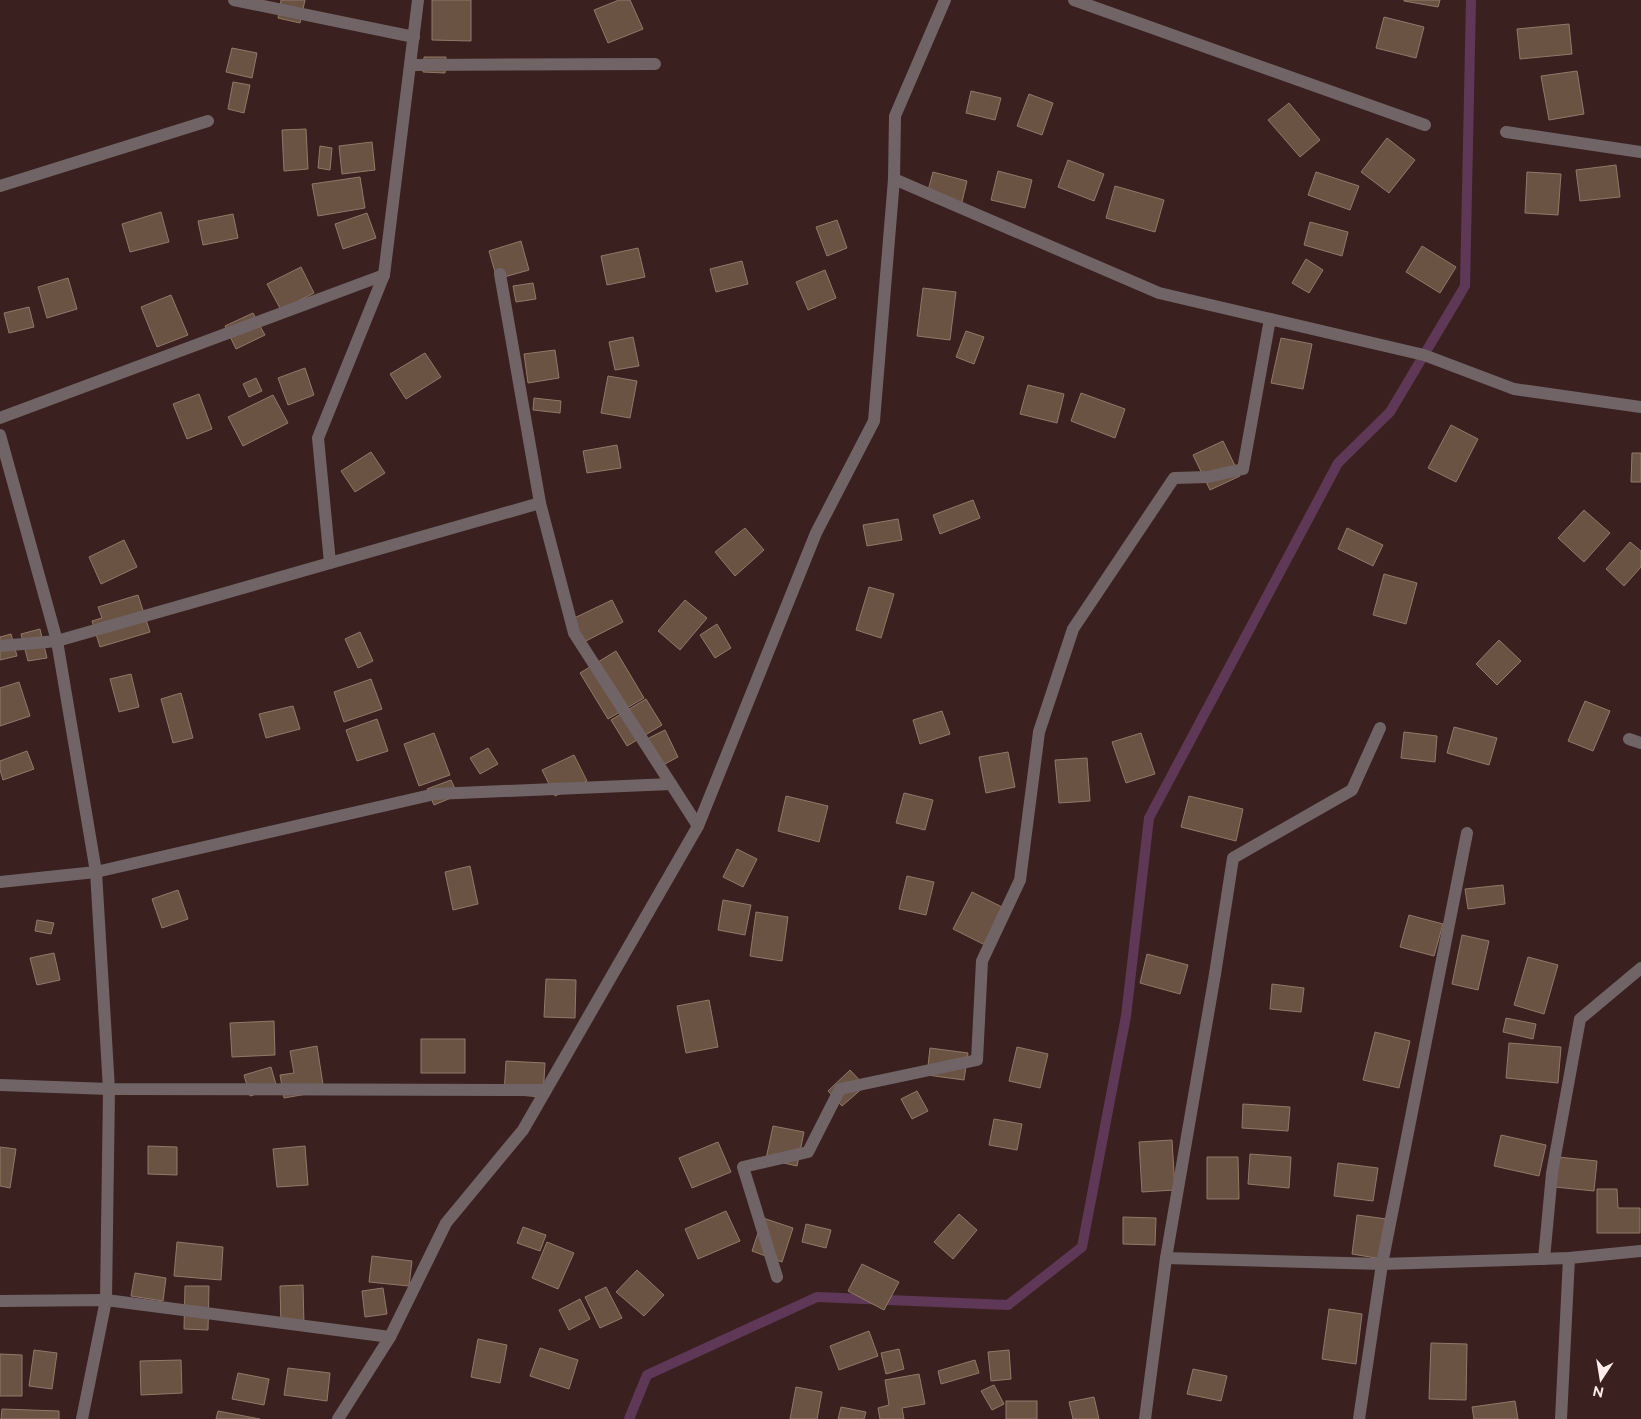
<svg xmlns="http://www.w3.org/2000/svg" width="1641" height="1419" font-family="Raleway,sans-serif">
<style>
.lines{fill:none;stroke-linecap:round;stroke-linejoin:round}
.stream{stroke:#5f3857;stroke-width:10}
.building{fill:#6b5344;stroke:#927869}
.service{stroke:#716467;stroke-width:12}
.minor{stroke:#716467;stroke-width:12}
</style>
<rect width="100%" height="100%" fill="#3a211f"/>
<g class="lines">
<polyline class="stream" points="629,1419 647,1375 817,1297 1008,1305 1082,1247 1126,1016 1149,818 1338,463 1390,412 1465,286 1471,0"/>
</g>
<g class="building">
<polygon points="281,0 305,0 300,23 278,18"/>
<polygon points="432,0 471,0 471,41 432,40"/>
<polygon points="619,0 630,0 643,29 608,43 594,10"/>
<polygon points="1404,0 1440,0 1438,7 1404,1"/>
<polygon points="1384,17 1424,27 1416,58 1376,48"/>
<polygon points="1569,24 1572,54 1520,59 1517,29"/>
<polygon points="232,48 257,53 252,78 226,72"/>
<polygon points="424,57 446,57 445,73 423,72"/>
<polygon points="1577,71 1584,114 1549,120 1541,76"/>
<polygon points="233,82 250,85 244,113 228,109"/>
<polygon points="971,91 1001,98 995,120 966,113"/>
<polygon points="1029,94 1053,103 1042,135 1017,126"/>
<polygon points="1289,103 1320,140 1300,157 1268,120"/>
<polygon points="306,129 308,169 284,171 282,130"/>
<polygon points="1387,138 1415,160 1389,193 1361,172"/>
<polygon points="372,142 375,170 342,174 339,146"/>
<polygon points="320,146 332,148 330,170 318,168"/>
<polygon points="1068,160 1104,174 1094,201 1058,187"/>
<polygon points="1616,165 1620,197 1580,201 1576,170"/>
<polygon points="998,171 1032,180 1025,208 991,200"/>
<polygon points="933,172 967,181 961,206 926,198"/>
<polygon points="1316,172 1359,186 1350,210 1308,195"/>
<polygon points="1527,172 1561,174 1558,215 1525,213"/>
<polygon points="360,177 365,208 318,216 312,184"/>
<polygon points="1115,186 1164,200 1155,232 1106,218"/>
<polygon points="161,212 169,242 130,252 122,224"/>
<polygon points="367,213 376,238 343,249 335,224"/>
<polygon points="233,214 238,238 203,245 198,221"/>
<polygon points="837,220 847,248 827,256 816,227"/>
<polygon points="1310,222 1348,232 1342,256 1304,245"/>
<polygon points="521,241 529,270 497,279 489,251"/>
<polygon points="1422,246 1456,267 1440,293 1406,272"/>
<polygon points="638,248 645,277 607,285 601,256"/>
<polygon points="1306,259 1323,270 1309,293 1292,283"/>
<polygon points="742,261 748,284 716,292 710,269"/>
<polygon points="301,267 314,293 281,310 267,284"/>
<polygon points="825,270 836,298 808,310 796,282"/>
<polygon points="68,278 77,309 47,318 38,287"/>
<polygon points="533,283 536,299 516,302 513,286"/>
<polygon points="923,288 956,292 950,340 917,336"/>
<polygon points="171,295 188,335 157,347 141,307"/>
<polygon points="29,307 34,327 9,333 4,313"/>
<polygon points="253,313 265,335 236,349 225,326"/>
<polygon points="966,331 984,337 974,364 956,357"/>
<polygon points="633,337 639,366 615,370 609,342"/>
<polygon points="1281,338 1312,344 1303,389 1271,383"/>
<polygon points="555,350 559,378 528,383 524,354"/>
<polygon points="425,353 441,377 406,399 390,374"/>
<polygon points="305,368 314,395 288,405 278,378"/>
<polygon points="608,376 637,381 630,418 601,413"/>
<polygon points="256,378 262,391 249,397 243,384"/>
<polygon points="1028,385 1064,394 1057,423 1020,414"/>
<polygon points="1081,393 1125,409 1115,438 1071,421"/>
<polygon points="199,394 212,429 187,439 173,404"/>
<polygon points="273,395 288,423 243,446 228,417"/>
<polygon points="534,398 561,401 560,413 533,410"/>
<polygon points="1451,425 1478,439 1456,482 1428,468"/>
<polygon points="1223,441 1240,476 1210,490 1193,455"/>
<polygon points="617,445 621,468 587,473 583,451"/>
<polygon points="371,452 385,473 355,492 341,471"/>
<polygon points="1632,453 1641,453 1641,482 1631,482"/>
<polygon points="973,500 980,518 940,534 933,515"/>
<polygon points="1584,510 1610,533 1584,562 1558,538"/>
<polygon points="898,519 902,540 867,546 863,525"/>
<polygon points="745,528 764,550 735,576 715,552"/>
<polygon points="1347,528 1383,545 1373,566 1338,549"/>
<polygon points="124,540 137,567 101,584 89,557"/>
<polygon points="1630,542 1641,551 1641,567 1624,586 1606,569"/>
<polygon points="1384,574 1417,583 1406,624 1373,615"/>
<polygon points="869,587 894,594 881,638 856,630"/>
<polygon points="138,595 150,632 100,647 92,621 102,618 98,607"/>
<polygon points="612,600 623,622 580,644 568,621"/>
<polygon points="685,600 707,618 680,650 658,631"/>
<polygon points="717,624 731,648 715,658 700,635"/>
<polygon points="40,629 47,658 28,661 21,634"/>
<polygon points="360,632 373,661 358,668 345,639"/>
<polygon points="11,634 17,656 0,660 0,637"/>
<polygon points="1499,640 1521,661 1497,685 1476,664"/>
<polygon points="616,651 644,698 608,719 580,673"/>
<polygon points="131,674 139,707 119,712 110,679"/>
<polygon points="371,679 382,709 344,722 334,692"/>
<polygon points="19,682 30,716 0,726 0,688"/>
<polygon points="181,693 193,738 173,743 161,699"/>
<polygon points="646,699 662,725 627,746 611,720"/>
<polygon points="1585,701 1610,711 1593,751 1568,741"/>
<polygon points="293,706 300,729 266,738 259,714"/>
<polygon points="942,711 950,734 920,744 913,720"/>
<polygon points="377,719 388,751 357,761 346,730"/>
<polygon points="1454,727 1497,738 1489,765 1447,753"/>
<polygon points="665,730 678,757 659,767 645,740"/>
<polygon points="1404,732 1437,736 1435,762 1401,758"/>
<polygon points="434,733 450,775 419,786 404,744"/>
<polygon points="1141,733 1155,774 1126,783 1112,742"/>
<polygon points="488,748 498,764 480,774 470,758"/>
<polygon points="27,751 34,769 3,780 0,770 0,761"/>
<polygon points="1008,752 1015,787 986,793 979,757"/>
<polygon points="574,755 587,781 555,796 542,770"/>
<polygon points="1087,758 1090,801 1059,803 1055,760"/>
<polygon points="451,780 458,795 434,805 427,789"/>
<polygon points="904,793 933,800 925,830 896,823"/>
<polygon points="786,796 828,806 819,842 778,831"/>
<polygon points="1189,796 1243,809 1236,841 1181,827"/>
<polygon points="737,849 757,859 743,887 723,877"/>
<polygon points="470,866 478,904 453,910 445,872"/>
<polygon points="907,876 934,882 926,915 899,909"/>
<polygon points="1503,885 1505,904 1468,909 1465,889"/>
<polygon points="178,890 188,919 162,928 152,899"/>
<polygon points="972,892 1004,908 985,945 953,929"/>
<polygon points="723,900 751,905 745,935 718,930"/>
<polygon points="756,912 788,917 782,961 750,956"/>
<polygon points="1409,915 1443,924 1434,956 1400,947"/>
<polygon points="37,920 54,923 51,934 35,931"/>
<polygon points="1462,935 1489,941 1478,990 1452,984"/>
<polygon points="54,953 60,980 37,985 30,958"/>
<polygon points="1147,954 1188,965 1180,994 1140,983"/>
<polygon points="1528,957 1558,965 1544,1014 1514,1005"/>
<polygon points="546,979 576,980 575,1018 544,1017"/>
<polygon points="1272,984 1304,988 1301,1012 1270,1009"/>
<polygon points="709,1000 718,1047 686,1053 677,1006"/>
<polygon points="1506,1018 1536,1024 1533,1039 1503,1032"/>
<polygon points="274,1021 275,1055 232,1057 230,1023"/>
<polygon points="1375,1032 1410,1041 1399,1088 1363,1080"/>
<rect x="421" y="1039" width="44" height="34"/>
<polygon points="1509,1043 1561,1047 1558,1083 1506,1078"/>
<polygon points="317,1046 324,1091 284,1098 280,1075 294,1073 290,1051"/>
<polygon points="1017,1047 1048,1054 1040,1088 1009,1081"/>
<polygon points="930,1048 968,1053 964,1080 927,1075"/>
<polygon points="506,1061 545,1063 543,1097 504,1094"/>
<polygon points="271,1067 277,1088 250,1096 244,1075"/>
<polygon points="850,1070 865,1086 842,1106 828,1091"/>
<polygon points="917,1091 928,1111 912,1119 901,1099"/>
<polygon points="1243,1104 1290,1107 1288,1131 1242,1128"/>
<polygon points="994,1119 1022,1124 1017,1150 989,1145"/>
<polygon points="773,1126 804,1132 797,1166 766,1159"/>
<polygon points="1501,1135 1546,1145 1539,1176 1494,1166"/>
<polygon points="1172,1140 1175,1190 1142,1192 1139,1142"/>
<polygon points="718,1142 731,1172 692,1188 679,1158"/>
<polygon points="148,1146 177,1147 177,1175 148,1174"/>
<polygon points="305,1146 308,1185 277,1187 273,1149"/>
<polygon points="0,1147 16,1149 10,1188 0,1186"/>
<polygon points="1250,1154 1291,1157 1289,1188 1248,1184"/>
<polygon points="1207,1157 1238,1157 1239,1199 1207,1199"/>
<polygon points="1558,1157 1597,1161 1594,1191 1555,1187"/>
<polygon points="1338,1163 1378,1168 1373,1201 1334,1196"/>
<polygon points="1597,1189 1617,1189 1618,1208 1640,1208 1640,1233 1597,1233"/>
<polygon points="726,1211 740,1241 698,1259 685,1229"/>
<polygon points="959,1214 977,1230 953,1259 934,1242"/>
<polygon points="1357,1215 1387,1219 1382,1259 1352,1254"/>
<polygon points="1123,1217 1156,1218 1155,1245 1123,1244"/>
<polygon points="763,1218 793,1228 782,1262 752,1251"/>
<polygon points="806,1224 831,1230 826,1248 802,1242"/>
<polygon points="523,1227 546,1235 540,1251 517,1243"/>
<polygon points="177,1242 223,1247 221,1280 174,1276"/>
<polygon points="547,1242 574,1253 558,1289 532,1278"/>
<polygon points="372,1256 412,1261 409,1286 369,1282"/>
<polygon points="862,1264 899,1282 884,1310 848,1291"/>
<polygon points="637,1270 664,1295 644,1316 616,1292"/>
<polygon points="135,1273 166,1278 163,1301 131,1296"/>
<polygon points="303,1285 304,1326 281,1327 280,1286"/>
<polygon points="185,1286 209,1286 208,1330 184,1329"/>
<polygon points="606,1287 622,1318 600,1328 585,1297"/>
<polygon points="383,1288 387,1314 365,1317 362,1291"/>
<polygon points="580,1299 590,1319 569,1330 559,1310"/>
<polygon points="1329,1309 1362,1314 1356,1364 1322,1359"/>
<polygon points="869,1331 878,1356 839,1370 830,1346"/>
<polygon points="478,1339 507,1345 500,1383 471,1377"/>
<polygon points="1431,1343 1467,1344 1466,1400 1429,1399"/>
<polygon points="540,1348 578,1360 569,1389 530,1376"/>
<polygon points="899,1349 904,1369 886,1374 881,1353"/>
<polygon points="34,1350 57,1353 52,1389 29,1386"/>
<polygon points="1009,1350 1011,1379 991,1381 988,1352"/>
<polygon points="0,1354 22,1355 22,1396 0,1396"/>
<polygon points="181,1360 182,1393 141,1395 140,1361"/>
<polygon points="975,1360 979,1373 941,1384 938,1371"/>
<polygon points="288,1368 330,1373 327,1401 284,1395"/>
<polygon points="1193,1369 1227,1376 1221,1401 1187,1394"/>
<polygon points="238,1373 269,1379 264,1405 232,1399"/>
<polygon points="919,1374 925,1404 902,1408 904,1419 880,1419 878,1408 889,1405 885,1380"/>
<polygon points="994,1385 1004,1404 992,1410 981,1391"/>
<polygon points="796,1387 822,1392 817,1419 790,1419"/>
<polygon points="1094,1397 1099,1419 1073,1419 1069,1402"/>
<rect x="1006" y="1401" width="31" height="18"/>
<polygon points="1515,1401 1518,1419 1474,1419 1472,1407"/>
<polygon points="841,1407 866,1412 864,1419 838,1419"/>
<polygon points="2,1409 59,1411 59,1419 1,1419"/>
<polygon points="218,1411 260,1419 216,1419"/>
</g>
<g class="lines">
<g class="service">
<polyline points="410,65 655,64"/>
<polyline points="0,646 57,641"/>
<polyline points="1629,739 1641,743"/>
<polyline points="96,872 435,794 671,784"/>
<polyline points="1215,974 1233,858 1352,790 1380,728"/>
<polyline points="1544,1259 1552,1173 1580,1019 1641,968"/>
<polyline points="777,1277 743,1167 808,1152 840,1089 977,1060 982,961 1020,880 1039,732 1073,629 1174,478 1208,477 1243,469 1270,319"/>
</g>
<g class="minor">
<polyline points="234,0 414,37"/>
<polyline points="1074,0 1425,125"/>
<polyline points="1506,132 1641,152"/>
<polyline points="894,179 1159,293 1424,355 1514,389 1641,407"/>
<polyline points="0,186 208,121"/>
<polyline points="500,274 540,503 574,633 698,826"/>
<polyline points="0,418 384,275"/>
<polyline points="0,435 57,641 96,872 109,1089 106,1300 82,1419"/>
<polyline points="330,563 318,438 384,275 418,0"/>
<polyline points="57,641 540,503"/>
<polyline points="0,882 96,872"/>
<polyline points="0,1085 109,1089 546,1090"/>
<polyline points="1166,1258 1382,1264 1569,1258 1641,1251"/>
<polyline points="0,1301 106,1300 390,1337"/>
<polyline points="338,1419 390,1337 446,1223 523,1130 698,826 816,533 874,421 894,179 895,116 945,0"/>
<polyline points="1145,1419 1166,1258 1215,974"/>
<polyline points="1359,1419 1382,1264 1467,833"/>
<polyline points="1561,1419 1569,1258"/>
</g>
</g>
<g transform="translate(1601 1379) rotate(192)" stroke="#3a211f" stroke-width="4" paint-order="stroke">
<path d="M0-4L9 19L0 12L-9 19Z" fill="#feedea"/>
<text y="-8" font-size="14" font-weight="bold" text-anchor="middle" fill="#feedea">N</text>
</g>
</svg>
